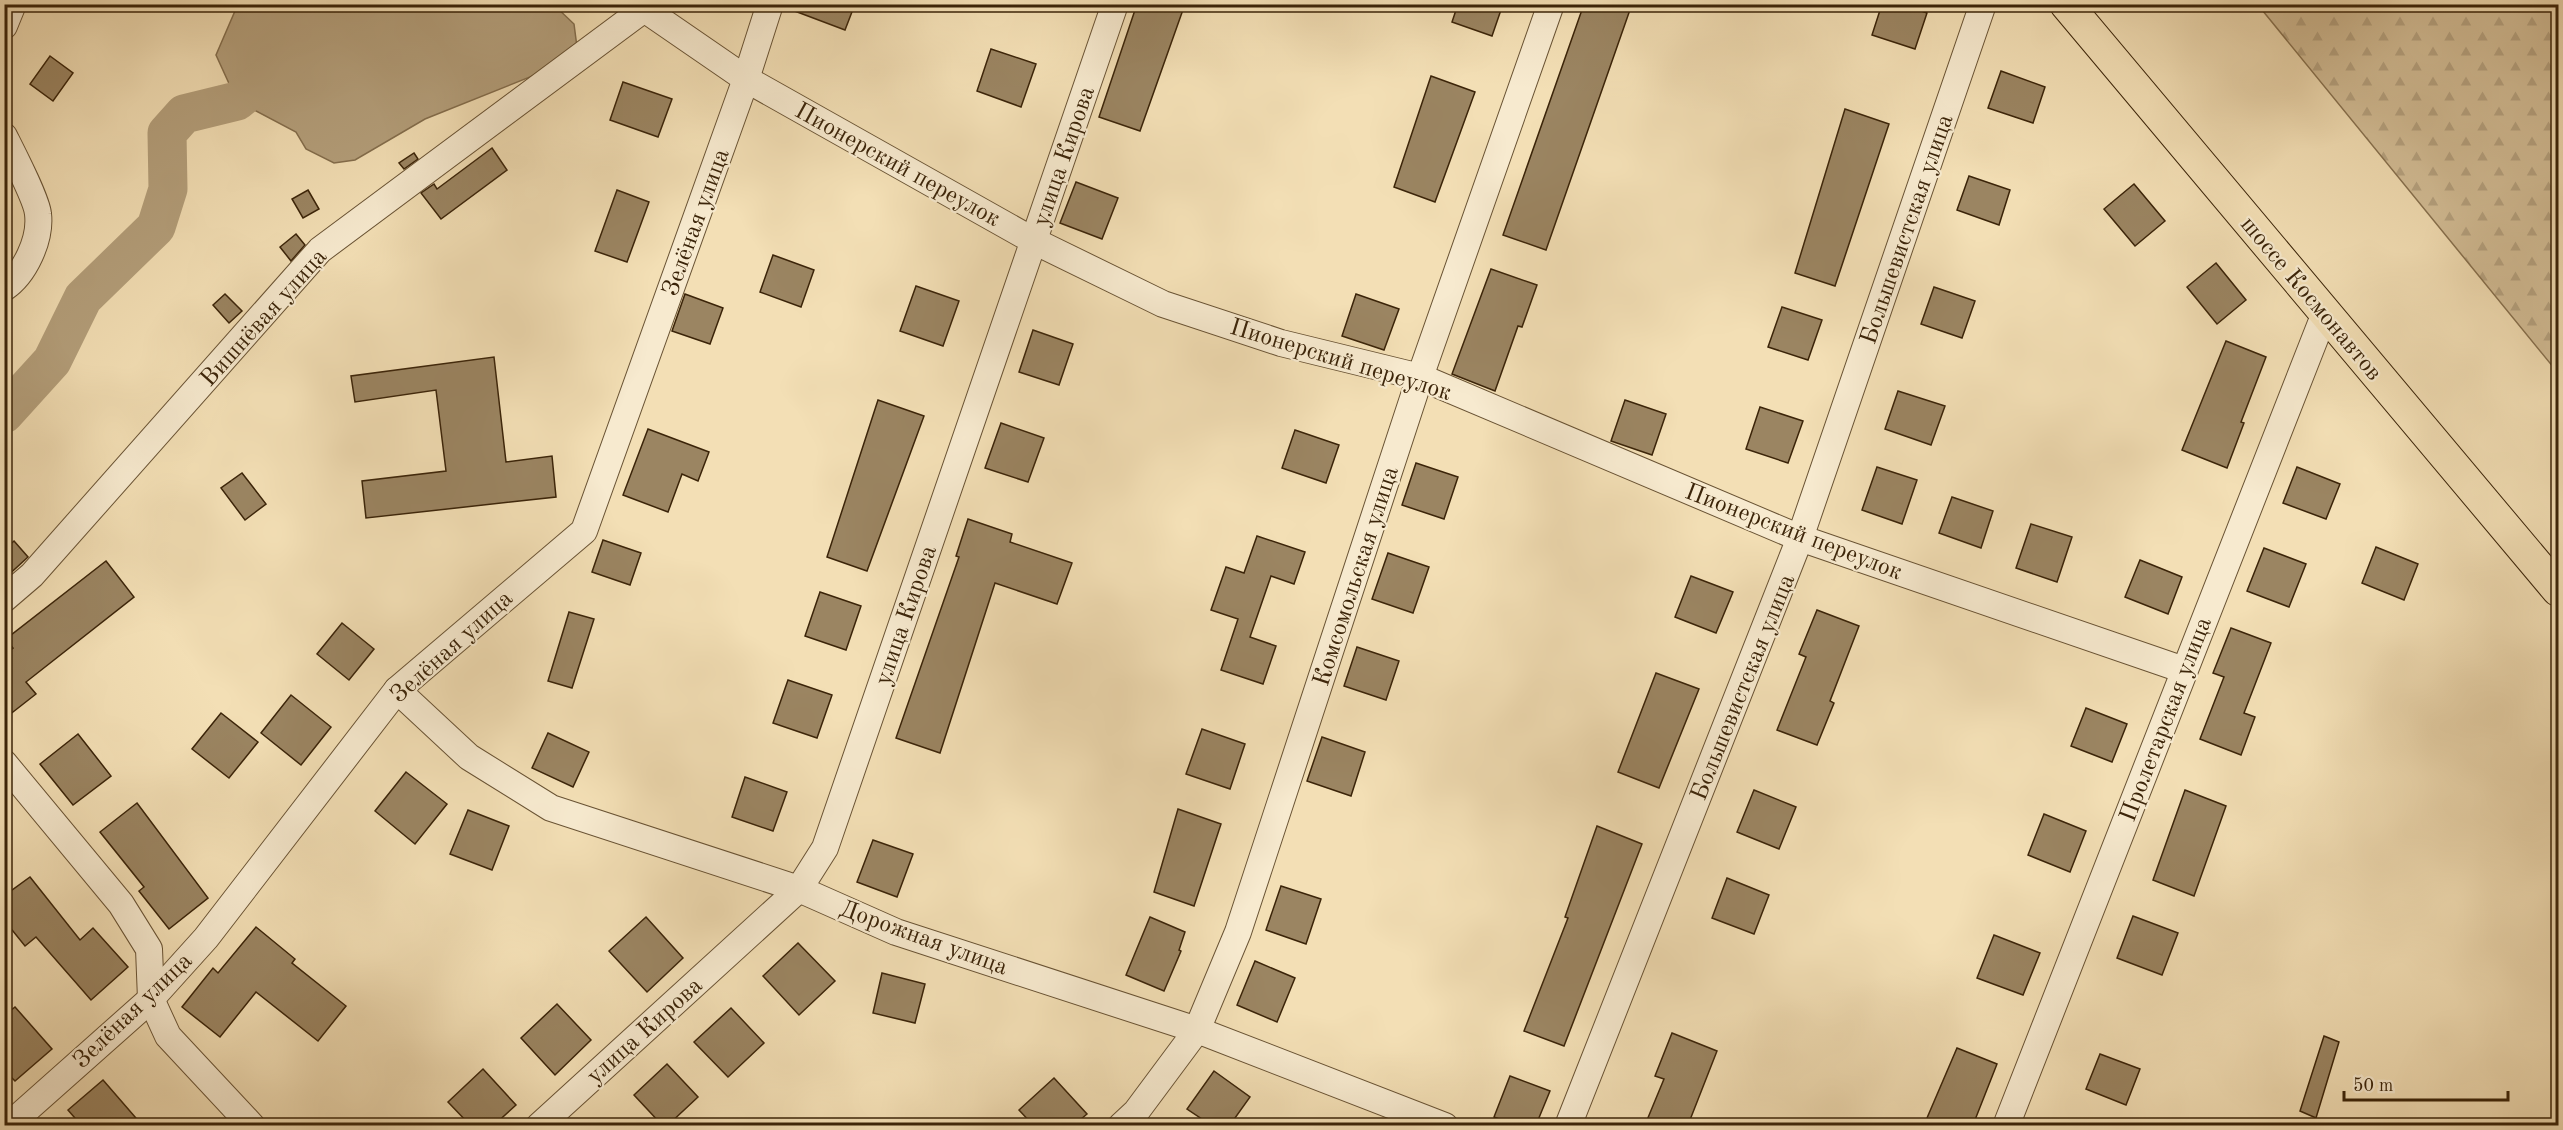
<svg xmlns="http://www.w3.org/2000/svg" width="2563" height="1130" font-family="'Old Standard TT',serif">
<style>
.forest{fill:url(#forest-firs);stroke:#887250;stroke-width:1.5}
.water{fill:#b49f7b;stroke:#846e4d;stroke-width:1.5}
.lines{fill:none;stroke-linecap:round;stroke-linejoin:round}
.river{stroke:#b49f7b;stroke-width:39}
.building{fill:#9b8562;stroke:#3b2409;stroke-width:1.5}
.minor-casing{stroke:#695334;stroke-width:28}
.major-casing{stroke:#3b2409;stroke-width:34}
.minor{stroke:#f7eacf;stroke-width:26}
.major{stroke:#f3dfb5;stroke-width:32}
.labels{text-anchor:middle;stroke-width:4.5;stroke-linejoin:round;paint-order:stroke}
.street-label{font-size:24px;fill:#3b2409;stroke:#f7eacf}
</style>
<defs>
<pattern id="forest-firs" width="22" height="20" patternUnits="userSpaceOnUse" patternTransform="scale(1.5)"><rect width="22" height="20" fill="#d4bf98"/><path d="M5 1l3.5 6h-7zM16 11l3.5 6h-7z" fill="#b7a482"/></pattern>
</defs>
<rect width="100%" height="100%" fill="#f3dfb5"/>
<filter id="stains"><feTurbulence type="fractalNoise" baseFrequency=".00333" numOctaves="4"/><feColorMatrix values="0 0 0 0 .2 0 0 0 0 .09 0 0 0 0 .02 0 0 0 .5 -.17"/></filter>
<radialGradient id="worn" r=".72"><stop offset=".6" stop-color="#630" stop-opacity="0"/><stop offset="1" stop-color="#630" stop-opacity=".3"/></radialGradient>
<polygon class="forest" points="2258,5 2558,5 2558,373"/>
<polygon class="water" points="238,4 554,5 574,24 577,47 570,61 425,119 355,160 334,163 306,149 296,132 237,101 216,55"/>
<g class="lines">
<polyline class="river" points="4,414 52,361 83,298 156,227 168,189 167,133 184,114 237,101 358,4"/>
</g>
<g class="building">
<polygon points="785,4 855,4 845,30 784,7"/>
<polygon points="1137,4 1185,4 1140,131 1099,117"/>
<polygon points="1458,4 1503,4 1492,36 1452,22"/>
<polygon points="1584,4 1632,4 1546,250 1503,235"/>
<polygon points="1882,4 1902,4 1927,13 1915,49 1872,35"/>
<polygon points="991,49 1036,64 1021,107 977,91"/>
<polygon points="50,56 73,73 53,101 30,84"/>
<polygon points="2001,71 2045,87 2033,123 1988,108"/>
<polygon points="1431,76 1475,92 1435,202 1394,187"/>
<polygon points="623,82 672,99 658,137 610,120"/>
<polygon points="1845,109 1889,124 1835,286 1795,273"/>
<polygon points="492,148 507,170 441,219 421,193 434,184 437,189"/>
<polygon points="414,153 418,159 404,169 399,163"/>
<polygon points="1969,176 2010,190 1999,225 1957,210"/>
<polygon points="1076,182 1118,198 1102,239 1060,223"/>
<polygon points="2134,184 2165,221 2135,246 2104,209"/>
<polygon points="308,190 319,209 303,218 292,199"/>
<polygon points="617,190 649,202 627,262 595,251"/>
<polygon points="296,234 305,245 291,261 280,247"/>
<polygon points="773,255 814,270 801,307 760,292"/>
<polygon points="2216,263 2246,300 2217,324 2187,287"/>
<polygon points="1491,269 1537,285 1522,327 1518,326 1495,391 1452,374"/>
<polygon points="916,286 959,301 943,346 900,331"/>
<polygon points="1934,287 1975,301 1962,338 1921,324"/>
<polygon points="225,294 242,311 229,323 213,305"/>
<polygon points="685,294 723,308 710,344 672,331"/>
<polygon points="1356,294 1399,309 1384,350 1342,336"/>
<polygon points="1782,307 1822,320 1808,360 1768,347"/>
<polygon points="1033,330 1073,344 1059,385 1019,372"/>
<polygon points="2226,341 2266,357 2241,422 2244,423 2227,468 2182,450"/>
<polygon points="494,357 506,462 552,456 556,497 366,518 362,481 446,471 436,390 355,402 351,376"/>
<polygon points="1898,391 1945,406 1931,445 1885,429"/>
<polygon points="878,400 924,416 867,571 827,557"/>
<polygon points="1625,400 1666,414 1652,455 1611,441"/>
<polygon points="1760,407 1803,421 1788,463 1746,449"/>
<polygon points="1001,423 1044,438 1028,482 985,468"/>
<polygon points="648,429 709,452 698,481 682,474 668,512 623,495"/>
<polygon points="1295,430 1339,445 1326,483 1282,468"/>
<polygon points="1416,463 1458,477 1444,519 1402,505"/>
<polygon points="1877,467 1917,480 1902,524 1862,510"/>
<polygon points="2297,467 2340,484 2326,519 2283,503"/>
<polygon points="242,473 266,504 245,520 221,488"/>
<polygon points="1952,497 1993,511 1981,548 1939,533"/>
<polygon points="968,519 1012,534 1010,542 1072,563 1057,604 995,583 940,753 896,738 959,557 956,556"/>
<polygon points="2031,524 2072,537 2057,582 2016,568"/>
<polygon points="1257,536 1305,552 1294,584 1271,576 1250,637 1276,646 1263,684 1221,670 1238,619 1211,610 1226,567 1244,573"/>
<polygon points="603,540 641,553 630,585 592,572"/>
<polygon points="14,541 28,557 4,579 4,550"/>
<polygon points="2376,547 2418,564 2404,600 2362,583"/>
<polygon points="2264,548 2306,564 2289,607 2247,591"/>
<polygon points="1388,553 1429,567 1413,613 1372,599"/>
<polygon points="2140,560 2182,577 2168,614 2125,597"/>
<polygon points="106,561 134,597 26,682 36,694 4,719 4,655 13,648 6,639"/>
<polygon points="1691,576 1733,592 1716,633 1675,617"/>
<polygon points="820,592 861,606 846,650 805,636"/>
<polygon points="1817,610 1859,626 1830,701 1834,703 1817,745 1777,730 1806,657 1799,654"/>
<polygon points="569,612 594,619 572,688 548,681"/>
<polygon points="342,623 374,649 349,680 317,654"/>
<polygon points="2231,628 2271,643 2244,713 2255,717 2241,755 2200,739 2224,677 2213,673"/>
<polygon points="1357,647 1399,661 1386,700 1344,686"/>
<polygon points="1656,673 1699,689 1659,788 1618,772"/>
<polygon points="788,680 832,695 817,738 773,723"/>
<polygon points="291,695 331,727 301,765 261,733"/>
<polygon points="2086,708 2127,724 2112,762 2071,746"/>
<polygon points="221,713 258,742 229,778 192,749"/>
<polygon points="1202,729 1245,744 1230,789 1186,774"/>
<polygon points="548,733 589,752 573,787 532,768"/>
<polygon points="78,734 111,776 73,805 40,764"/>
<polygon points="1322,737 1365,752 1351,796 1307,781"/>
<polygon points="406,772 447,804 415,844 375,811"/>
<polygon points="745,777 787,792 773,831 732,817"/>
<polygon points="1754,790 1796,807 1779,849 1737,832"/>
<polygon points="2185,790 2226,806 2194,896 2153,880"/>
<polygon points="137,803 208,898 169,929 139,891 144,887 100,832"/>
<polygon points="1178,809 1221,824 1194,906 1154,892"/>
<polygon points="468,810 509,826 492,870 450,854"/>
<polygon points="2044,814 2086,831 2070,872 2028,855"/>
<polygon points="1597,826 1642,844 1564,1046 1524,1031 1568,918 1565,917"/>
<polygon points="873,840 913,854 897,897 857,882"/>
<polygon points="30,877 80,940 93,928 128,967 91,1000 36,937 25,946 4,920 4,896"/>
<polygon points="1727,878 1769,895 1754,934 1712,918"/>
<polygon points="1281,886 1321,899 1306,944 1266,930"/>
<polygon points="2133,916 2178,933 2162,975 2117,958"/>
<polygon points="646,917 683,958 647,992 609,951"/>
<polygon points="1150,917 1185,932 1179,950 1181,951 1164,991 1126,975"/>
<polygon points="256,927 295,959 292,963 346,1006 318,1041 256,992 220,1037 182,1007 213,968 218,973"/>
<polygon points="1994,935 2040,953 2023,995 1977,978"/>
<polygon points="798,943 835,981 799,1015 763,976"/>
<polygon points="1255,961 1295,978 1277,1022 1237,1005"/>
<polygon points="882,973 925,984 915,1023 873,1013"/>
<polygon points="557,1004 591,1040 555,1075 521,1038"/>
<polygon points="15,1007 52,1049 15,1081 4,1070 4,1016"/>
<polygon points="731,1008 764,1043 728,1077 694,1042"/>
<polygon points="1672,1033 1717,1051 1688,1125 1645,1125 1664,1079 1655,1076"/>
<polygon points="2324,1036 2339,1042 2316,1118 2300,1111"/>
<polygon points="1957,1048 1997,1064 1973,1125 1924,1125"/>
<polygon points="2100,1054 2140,1069 2126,1105 2086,1089"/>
<polygon points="667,1064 698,1097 668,1125 662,1125 634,1095"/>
<polygon points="483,1069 516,1105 494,1125 470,1125 448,1102"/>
<polygon points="1214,1071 1250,1097 1230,1125 1211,1125 1187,1109"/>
<polygon points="1510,1076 1550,1091 1536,1125 1515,1125 1494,1117"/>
<polygon points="1054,1078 1087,1114 1074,1125 1033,1125 1019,1110"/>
<polygon points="103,1080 142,1125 81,1125 68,1110"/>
</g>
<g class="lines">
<defs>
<g id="minor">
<polyline points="637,4 746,79 1034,241 1163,304 1281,343 1420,377 1800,538 2184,670"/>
<polyline points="4,26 13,4"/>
<path d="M4,136c8,16 33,64 34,78 3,25 -13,60 -34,74"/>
<polyline points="4,599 32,575 320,250 644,9"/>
<polyline points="397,690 469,757 551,808 799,889 896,932 1197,1030 1445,1126"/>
<polyline points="4,763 121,904 149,949 151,999 168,1036 252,1126"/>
<polyline points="8,1126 151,999 206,938 397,690 584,531 746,79 770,4"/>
<polyline points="539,1126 799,889 825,848 1115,4"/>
<polyline points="1121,1126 1136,1112 1197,1030 1238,932 1420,377 1551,4"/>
<polyline points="1568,1126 1800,538 1983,4"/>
<polyline points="2006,1126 2325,313"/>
</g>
<polyline id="major" points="2066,4 2558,590"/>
</defs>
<use href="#minor" class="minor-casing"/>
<use href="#major" class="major-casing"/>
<use href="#minor" class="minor"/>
<use href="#major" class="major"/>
</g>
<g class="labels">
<g class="street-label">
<text transform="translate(1063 156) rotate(-71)" y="8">улица Кирова</text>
<text transform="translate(898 164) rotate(29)" y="8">Пионерский переулок</text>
<text transform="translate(695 222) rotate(-70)" y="8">Зелёная улица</text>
<text transform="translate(1906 229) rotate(-71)" y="8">Большевистская улица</text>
<text transform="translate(2312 298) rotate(50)" y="8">шоссе Космонавтов</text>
<text transform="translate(263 317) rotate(-48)" y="8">Вишнёвая улица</text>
<text transform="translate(1341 359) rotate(17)" y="8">Пионерский переулок</text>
<text transform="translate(1794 531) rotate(21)" y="8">Пионерский переулок</text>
<text transform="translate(1355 576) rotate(-72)" y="8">Комсомольская улица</text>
<text transform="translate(905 615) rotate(-71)" y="8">улица Кирова</text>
<text transform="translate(451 646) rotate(-42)" y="8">Зелёная улица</text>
<text transform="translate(1742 687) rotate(-68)" y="8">Большевистская улица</text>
<text transform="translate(2165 719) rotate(-69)" y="8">Пролетарская улица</text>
<text transform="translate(924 937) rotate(20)" y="8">Дорожная улица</text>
<text transform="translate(132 1010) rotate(-44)" y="8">Зелёная улица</text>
<text transform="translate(644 1030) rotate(-42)" y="8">улица Кирова</text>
</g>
</g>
<rect width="2563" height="1130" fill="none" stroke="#f3dfb5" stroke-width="24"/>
<rect x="6" y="6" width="2551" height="1118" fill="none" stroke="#3b2409" stroke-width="3"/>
<rect x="12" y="12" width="2539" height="1106" fill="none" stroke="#3b2409" stroke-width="1.5"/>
<path d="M2344 1091v9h164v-9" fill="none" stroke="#3b2409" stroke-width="3"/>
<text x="2353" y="1091" font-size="18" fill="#3b2409" stroke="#f7eacf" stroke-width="4.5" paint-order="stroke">50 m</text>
<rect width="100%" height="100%" filter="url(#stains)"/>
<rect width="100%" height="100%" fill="url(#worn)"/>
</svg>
